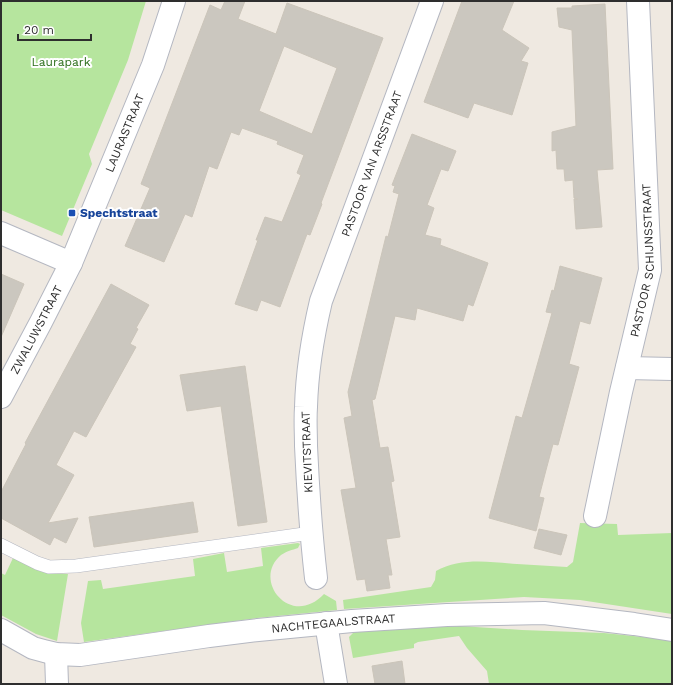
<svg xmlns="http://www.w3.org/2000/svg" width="673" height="685" font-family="'Work Sans',sans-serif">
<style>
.green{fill:#b6e59e}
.building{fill:#cbc7bf;stroke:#cbc5ba;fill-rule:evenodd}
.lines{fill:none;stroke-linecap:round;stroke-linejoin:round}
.service-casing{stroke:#b4b7c1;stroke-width:14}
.minor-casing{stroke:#b4b7c1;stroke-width:24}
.service{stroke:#fff;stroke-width:13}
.minor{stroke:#fff;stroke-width:22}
.transit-dot{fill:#1a4fb4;stroke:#fff;stroke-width:1.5}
.labels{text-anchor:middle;stroke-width:4;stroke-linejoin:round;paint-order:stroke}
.park-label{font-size:12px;fill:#2c6e1b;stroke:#fff}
.street-label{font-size:12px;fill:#2e2e2e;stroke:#fff}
.transit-label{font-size:12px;font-weight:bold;fill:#164399;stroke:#fff;text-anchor:start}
</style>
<rect width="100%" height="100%" fill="#efe9e1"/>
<g class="green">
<polygon points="1,1 146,1 128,60 89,154 92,164 62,236 1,210"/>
<path d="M580,523l37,1 1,11 54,-2v81l-92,-14 -56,-3 -180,12 -1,-9 88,-13 4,-7 1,-9c24,-14 55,-9 81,-7 17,1 33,2 50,3l6,-5z"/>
<path d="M298,543l2,1 -2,4c-6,2 -11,3 -17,7 -30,25 10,74 43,39l12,7 1,9 -80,8 -173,24 -3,-19 7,-42 13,-1 2,9 92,-13 -2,-17 31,-6 3,19 36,-6 -2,-18z"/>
<polygon points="13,558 37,570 46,573 68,574 57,641 36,634 1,615 1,573 5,575"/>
<polygon points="460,626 522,630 604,633 672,640 672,684 489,684 487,671 467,648 459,636 418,642 414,644 414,648 353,658 349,637 353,633 357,631"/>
</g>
<g class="building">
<path d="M225,1h20l-7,18 38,15 11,-31 96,35 -62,165 1,1 -12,31 -3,-1 -27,73 -19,-7 -4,11 -22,-7 23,-64h-2l9,-23 17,5 19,-47 -4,-2 7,-18 -27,-11 1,-3 -36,-13 -3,7 -8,-3 -14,37 -8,-3 -17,51 -7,-3 -21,48 -39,-16 25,-58 -9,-4 69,-179 11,5zM284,46l53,22 -25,66 -53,-23z"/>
<polygon points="462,1 514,1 502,30 529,48 521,61 528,63 512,115 474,103 468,118 424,102"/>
<polygon points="605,4 613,169 597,170 602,227 576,229 574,199 578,199 574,198 573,180 565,181 564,169 557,169 556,150 552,151 552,132 576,126 572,30 559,27 557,8 572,8 572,6"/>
<polygon points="412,134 456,151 448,171 441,169 427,205 434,208 425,235 441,239 440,245 488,263 473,306 468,304 463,321 417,308 415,320 395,316 375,399 372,400 380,448 388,447 394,481 391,482 400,537 386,539 392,575 388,575 390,588 367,591 365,579 357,580 341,490 356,488 344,418 352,416 348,392 386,236 388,237 399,194 393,192 395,186 392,185"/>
<polygon points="560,266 602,278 590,324 580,321 569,364 579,367 558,445 553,444 546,470 539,497 544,498 536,531 489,518 516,416 522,418 552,313 546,312 552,290 554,291"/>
<polygon points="1,274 24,284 1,337"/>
<polygon points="111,284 149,305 136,328 138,329 130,344 136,347 86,437 74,431 56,465 74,475 48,523 78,518 66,543 54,537 50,545 1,518 1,492 26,444 25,443"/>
<polygon points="245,366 267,522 238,526 221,406 187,411 180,375"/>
<polygon points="193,502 198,532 94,547 89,517"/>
<polygon points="539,529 567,535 561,555 534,548"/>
<polygon points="402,661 405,684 375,684 372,666"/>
</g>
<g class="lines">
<defs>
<polyline id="service" points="1,545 37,563 49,567 76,566 311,533"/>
<g id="minor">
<polyline points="1,233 71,263"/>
<polyline points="627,368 672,369"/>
<path id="s1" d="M1,397l40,-75 30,-59 82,-198 21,-64"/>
<path id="s2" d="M595,516l26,-124 29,-122 -12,-269"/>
<path id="s3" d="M316,578c-5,-44 -8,-88 -10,-132 0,-13 -1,-26 0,-39 1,-36 7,-72 15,-106l111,-300"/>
<polyline points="326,623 336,684"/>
<path id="s4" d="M1,630l32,18 11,3 12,3 24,1 129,-19 49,-6 94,-9 95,-6 97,-2 90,11 38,6"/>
<polyline points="56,654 57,684"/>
</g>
</defs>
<use href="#service" class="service-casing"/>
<use href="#minor" class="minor-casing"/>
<use href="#service" class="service"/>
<use href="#minor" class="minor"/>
</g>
<rect class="transit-dot" x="68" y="209" width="8" height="8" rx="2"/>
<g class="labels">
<g class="park-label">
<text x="61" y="66">Laurapark</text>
</g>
<g class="street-label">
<text dy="4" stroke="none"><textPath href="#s1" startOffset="292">LAURASTRAAT</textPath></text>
<text dy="4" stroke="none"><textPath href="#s3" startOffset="425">PASTOOR VAN ARSSTRAAT</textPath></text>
<text dy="4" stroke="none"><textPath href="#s2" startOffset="261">PASTOOR SCHIJNSSTRAAT</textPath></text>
<text dy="4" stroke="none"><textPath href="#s1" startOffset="76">ZWALUWSTRAAT</textPath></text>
<text transform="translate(307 452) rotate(-92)" y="4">KIEVITSTRAAT</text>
<text dy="4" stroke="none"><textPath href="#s4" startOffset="340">NACHTEGAALSTRAAT</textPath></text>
</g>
<g class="transit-label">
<text x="80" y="217">Spechtstraat</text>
</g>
</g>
<rect width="673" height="685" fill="none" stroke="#2e2e2e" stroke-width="4"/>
<path d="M18 34v6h73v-6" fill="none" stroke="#2e2e2e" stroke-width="2"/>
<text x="24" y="34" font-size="12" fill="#2e2e2e" stroke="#ffffff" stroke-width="3" paint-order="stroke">20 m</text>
</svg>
